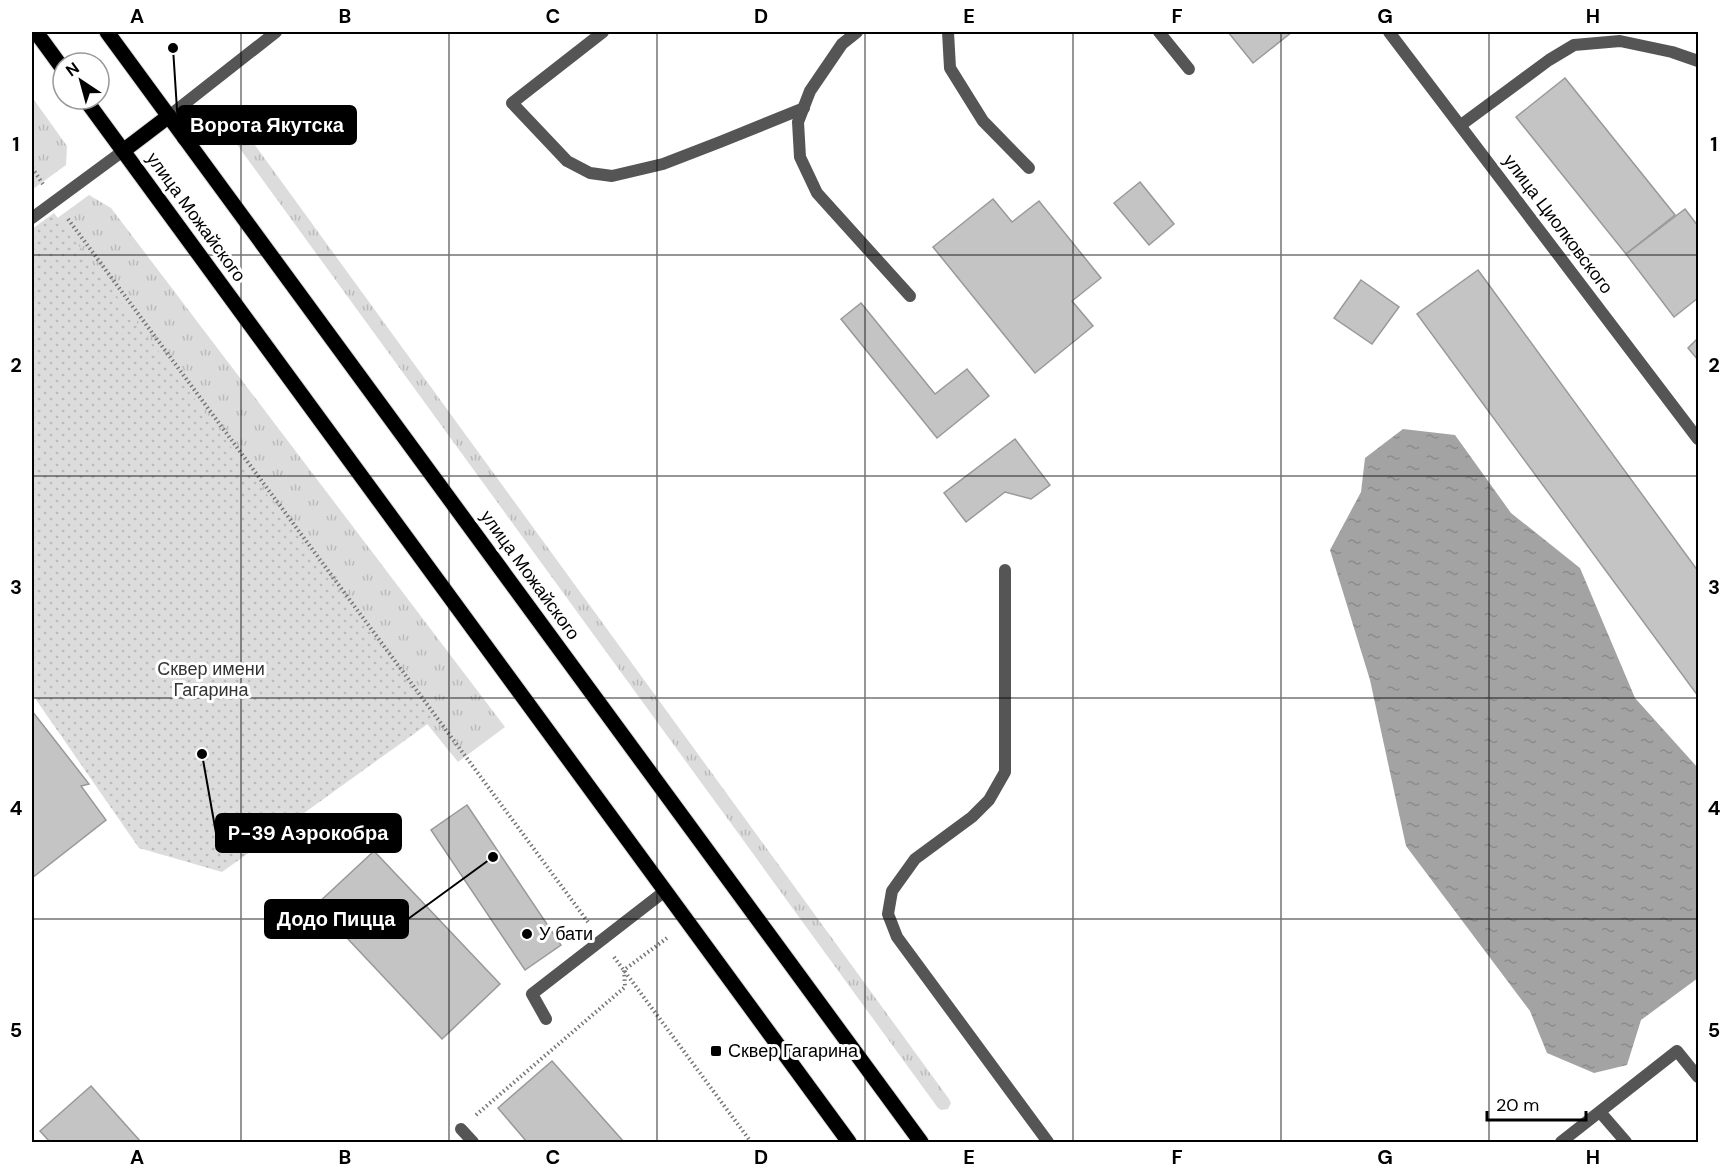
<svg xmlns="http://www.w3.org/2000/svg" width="1730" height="1174" font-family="'DM Sans',sans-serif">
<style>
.grass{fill:url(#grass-tufts)}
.park{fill:url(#park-dots)}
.water{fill:url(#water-ripples)}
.building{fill:#c4c4c4;stroke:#999;stroke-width:1.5}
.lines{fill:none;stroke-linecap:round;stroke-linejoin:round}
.primary-casing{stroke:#dbdbdb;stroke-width:17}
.path{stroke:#777;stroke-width:4;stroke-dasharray:1.5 3;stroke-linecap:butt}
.service{stroke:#555;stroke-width:12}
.minor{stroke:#555;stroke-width:12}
.primary{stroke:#000;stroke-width:15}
.grid{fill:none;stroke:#000;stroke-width:1.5;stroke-opacity:0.55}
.poi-dot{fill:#000;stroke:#fff;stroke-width:2}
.labels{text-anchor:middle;stroke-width:6;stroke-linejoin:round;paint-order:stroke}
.street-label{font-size:18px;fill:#000;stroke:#fff}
.park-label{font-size:18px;fill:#333;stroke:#fff}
.poi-label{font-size:18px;fill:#000;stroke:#fff;text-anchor:start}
.leader{fill:none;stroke:#000;stroke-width:2}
.callout-dot{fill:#000;stroke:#fff;stroke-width:2}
.callout{fill:#000;stroke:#000;stroke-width:2}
.callout-label{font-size:20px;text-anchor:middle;font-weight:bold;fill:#fff}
.neatline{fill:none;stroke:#000;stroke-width:2}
.grid-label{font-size:20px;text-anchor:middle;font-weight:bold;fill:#000}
</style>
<defs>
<pattern id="grass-tufts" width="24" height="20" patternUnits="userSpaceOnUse" patternTransform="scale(1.5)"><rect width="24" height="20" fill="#dcdcdc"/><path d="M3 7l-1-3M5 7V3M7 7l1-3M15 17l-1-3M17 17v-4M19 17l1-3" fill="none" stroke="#bbb"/></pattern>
<pattern id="park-dots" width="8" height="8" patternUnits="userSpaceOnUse" patternTransform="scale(1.5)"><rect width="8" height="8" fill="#dcdcdc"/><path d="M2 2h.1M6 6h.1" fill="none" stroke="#bbb" stroke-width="1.8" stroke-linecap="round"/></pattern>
<pattern id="water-ripples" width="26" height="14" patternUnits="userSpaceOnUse" patternTransform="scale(1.5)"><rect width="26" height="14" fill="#a3a3a3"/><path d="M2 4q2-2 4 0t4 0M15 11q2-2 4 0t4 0" fill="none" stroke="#8b8b8b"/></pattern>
</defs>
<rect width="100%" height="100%" fill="#fff"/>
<g class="grass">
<polygon points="32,97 67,146 66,165 33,189 32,186"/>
<polygon points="243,135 249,137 949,1099 951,1103 948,1109 941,1110 938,1108 238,146 237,139"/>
<polygon points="89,195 111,208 505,727 458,762 402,693 56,219"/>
</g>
<polygon class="park" points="54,213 436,718 222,872 139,848 32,694 32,229"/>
<polygon class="water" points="1403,429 1455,435 1511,513 1580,568 1635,698 1698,768 1698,978 1641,1020 1627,1065 1594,1073 1547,1053 1530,1011 1406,846 1370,680 1330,550 1361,492 1365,458"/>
<g class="building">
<polygon points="1228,32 1292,32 1253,63"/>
<polygon points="1565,78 1675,215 1626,254 1516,117"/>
<polygon points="1140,182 1174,224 1149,245 1114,203"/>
<polygon points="993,199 1012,222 1039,201 1101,278 1072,301 1093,326 1035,373 933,247"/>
<polygon points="1685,209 1698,226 1698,298 1674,317 1626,254"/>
<polygon points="1478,270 1698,571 1698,696 1417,314"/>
<polygon points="1361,280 1399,307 1372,344 1334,318"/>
<polygon points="861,303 935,394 967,369 989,396 937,438 841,319"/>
<polygon points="1698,338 1698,360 1688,348"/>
<polygon points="1015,439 1050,485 1031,499 1005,492 966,522 944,493"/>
<polygon points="32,711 89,784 81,786 106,820 32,878"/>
<polygon points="467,805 561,945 525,970 431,830"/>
<polygon points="374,851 500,984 442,1039 316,905"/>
<polygon points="552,1061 624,1142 527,1142 498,1108"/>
<polygon points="91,1086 141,1142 50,1142 40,1131"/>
</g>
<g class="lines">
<defs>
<g id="primary">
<polyline points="36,32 63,69"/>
<polyline points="107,32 921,1142"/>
<polyline points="85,99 849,1142"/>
<polyline points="123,151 169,116"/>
</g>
</defs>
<use href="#primary" class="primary-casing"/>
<g class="path">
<polyline points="32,168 43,184"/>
<polyline points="68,219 588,922"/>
<polyline points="614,957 751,1142"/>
<polyline points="476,1115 625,987 624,970 667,938"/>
</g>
<g class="service">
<polyline points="603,32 512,103 567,161 590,173 612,176 663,164 720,142 804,108"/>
<polyline points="857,32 842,44 810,91 798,122 800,157 817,193 910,296"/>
<polyline points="948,32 950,68 983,121 1029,168"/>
<polyline points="1159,32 1189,69"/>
<polyline points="1461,125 1549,60 1574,45 1620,41 1672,52 1698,61"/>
<polyline points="32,218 123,151"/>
<polyline points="1005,570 1005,772 989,800 972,817 915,859 892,891 888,914 897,937 1048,1142"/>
<polyline points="546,1019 532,994 665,891"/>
<polyline points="1600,1112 1626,1142"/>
<polyline points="461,1129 473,1142"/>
<polyline points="1561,1142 1677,1051 1698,1077"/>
</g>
<g class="minor">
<polyline points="1389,32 1698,439"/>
<polyline points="169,116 276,32"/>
</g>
<use href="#primary" class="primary"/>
</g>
<path class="grid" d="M241,32v1110M449,32v1110M657,32v1110M865,32v1110M1073,32v1110M1281,32v1110M1489,32v1110M32,255h1666M32,476h1666M32,698h1666M32,919h1666"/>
<g class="poi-dot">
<circle cx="527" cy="934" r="6"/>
<rect x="710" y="1045" width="12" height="12" rx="3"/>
</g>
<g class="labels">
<g class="street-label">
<text transform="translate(196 217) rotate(54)" y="6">улица Можайского</text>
<text transform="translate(1558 224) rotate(53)" y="6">улица Циолковского</text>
<text transform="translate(530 575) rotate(54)" y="6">улица Можайского</text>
</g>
<g class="park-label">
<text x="211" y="675">Сквер имени<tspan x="211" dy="21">Гагарина</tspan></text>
</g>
<g class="poi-label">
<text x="539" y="940">У бати</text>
<text x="728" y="1057">Сквер Гагарина</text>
</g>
</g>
<path class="leader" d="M173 48L178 125M202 754L216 833M493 857L408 919"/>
<g class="callout-dot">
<circle cx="173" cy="48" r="6"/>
<circle cx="202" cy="754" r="6"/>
<circle cx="493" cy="857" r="6"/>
</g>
<g class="callout">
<rect x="178" y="106" width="178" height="38" rx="6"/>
<rect x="216" y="814" width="185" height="38" rx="6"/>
<rect x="265" y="900" width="143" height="38" rx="6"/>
</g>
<g class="callout-label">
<text x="267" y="132">Ворота Якутска</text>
<text x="308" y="840">P-39 Аэрокобра</text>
<text x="336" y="926">Додо Пицца</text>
</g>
<rect width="1730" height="1174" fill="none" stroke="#ffffff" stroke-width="66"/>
<g transform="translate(81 81) rotate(324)"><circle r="28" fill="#ffffff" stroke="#999999" stroke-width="1.5"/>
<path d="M0-4.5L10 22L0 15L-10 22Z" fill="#000000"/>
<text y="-9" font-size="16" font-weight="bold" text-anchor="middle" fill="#000000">N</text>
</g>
<path d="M1487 1111v9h99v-9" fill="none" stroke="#000000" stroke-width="3"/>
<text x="1496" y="1111" font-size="18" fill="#000000" stroke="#ffffff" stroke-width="4.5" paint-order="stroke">20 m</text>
<rect x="33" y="33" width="1664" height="1108" class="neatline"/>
<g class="grid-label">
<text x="137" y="23">A</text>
<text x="345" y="23">B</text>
<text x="553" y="23">C</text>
<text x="761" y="23">D</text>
<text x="969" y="23">E</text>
<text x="1177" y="23">F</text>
<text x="1385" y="23">G</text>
<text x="1593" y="23">H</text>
<text x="16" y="151">1</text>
<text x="1714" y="151">1</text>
<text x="16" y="372">2</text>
<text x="1714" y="372">2</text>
<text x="16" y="594">3</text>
<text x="1714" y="594">3</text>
<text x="16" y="815">4</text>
<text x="1714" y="815">4</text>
<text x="16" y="1037">5</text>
<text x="1714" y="1037">5</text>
<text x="137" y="1164">A</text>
<text x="345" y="1164">B</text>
<text x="553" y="1164">C</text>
<text x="761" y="1164">D</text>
<text x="969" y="1164">E</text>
<text x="1177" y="1164">F</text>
<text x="1385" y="1164">G</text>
<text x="1593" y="1164">H</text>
</g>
</svg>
